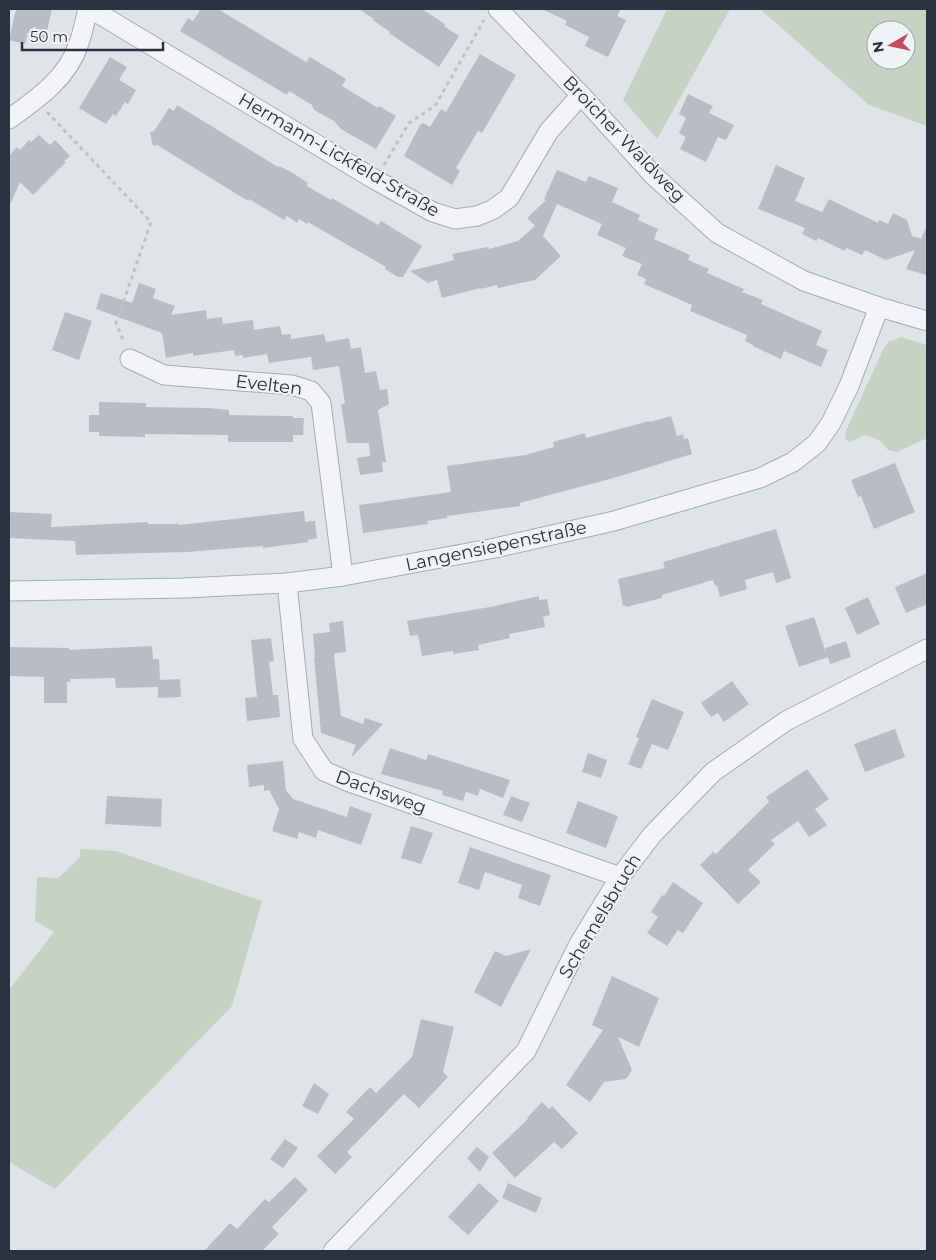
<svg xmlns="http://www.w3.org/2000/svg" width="936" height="1260" font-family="Montserrat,sans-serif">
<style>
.green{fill:#c6d2c2;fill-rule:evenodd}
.building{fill:#b8bdc5}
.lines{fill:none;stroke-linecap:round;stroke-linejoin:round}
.street-casing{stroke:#a6abb3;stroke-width:21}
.path{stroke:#bfc2c7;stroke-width:3;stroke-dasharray:4 4;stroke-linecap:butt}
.street{stroke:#f3f4f7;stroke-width:19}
.labels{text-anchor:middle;stroke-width:4;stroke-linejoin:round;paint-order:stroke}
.street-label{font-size:18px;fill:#2a323f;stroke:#f0f3f6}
</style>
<rect width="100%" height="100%" fill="#e0e4e9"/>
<g class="green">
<polygon points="667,9 730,9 657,139 623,100"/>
<path d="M760,9h167v117l-58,-21zM876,30h30v30h-30z"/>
<polygon points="901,337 927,345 927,438 897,452 888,450 881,441 869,436 863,436 849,442 846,440 845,433 882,352 888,342"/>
<polygon points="80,849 116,851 262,901 232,1006 55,1189 9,1162 9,990 54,932 35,921 37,877 58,878 80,857"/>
</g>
<g class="building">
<polygon points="16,9 52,9 45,40 27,36 25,44 9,40"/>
<polygon points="201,9 218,9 306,62 310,57 346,79 342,86 378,108 379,106 396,116 376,149 341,129 334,121 314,110 312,105 289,91 287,95 180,31 188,18 193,21"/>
<polygon points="359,9 422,9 445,24 444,26 459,36 439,67 389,33 390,32 373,20 374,19"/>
<polygon points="542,9 621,9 617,16 626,20 608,57 585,46 589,37 565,25 567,21"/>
<polygon points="480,54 516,75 482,133 478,131 456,168 460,171 452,185 404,156 420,125 423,123 430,127 441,109 446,112"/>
<polygon points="110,57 127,67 119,80 136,90 128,104 125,102 116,116 113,114 106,124 79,108"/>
<polygon points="688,94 713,106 709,113 734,125 726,140 718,137 706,162 680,149 686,137 679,133 686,118 679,114"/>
<polygon points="177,105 278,167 279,166 291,172 308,183 307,186 331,200 332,198 378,225 381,221 422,246 403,277 398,277 385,269 386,267 308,222 307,224 299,219 297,223 287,216 284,220 249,199 248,201 157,145 153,146 150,132 154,131 169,108 174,111"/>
<polygon points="39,135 50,145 55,140 70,156 64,161 66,162 33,195 20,182 9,207 9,156 17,147 20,150 29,140 31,142"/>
<polygon points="776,165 805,178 795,201 822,212 829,199 878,223 879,220 888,224 893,213 907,220 912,236 921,239 927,225 927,275 906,269 915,250 886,260 865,250 862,255 846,248 845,251 818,238 816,241 802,234 805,228 758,209"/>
<polygon points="557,170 586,182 589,176 618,188 612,202 640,215 638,220 658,229 654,239 690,255 688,260 709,269 707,273 744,289 742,292 763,300 761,304 822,331 816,345 828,350 821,367 784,351 781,359 753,346 753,345 745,341 747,335 690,311 692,305 644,284 646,279 637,275 642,264 622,256 626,248 597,235 602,224 557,204 543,236 561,256 535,280 498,288 497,285 481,289 481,288 442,298 437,280 428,283 410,271 454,260 452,254 488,247 489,249 518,241 535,226 527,218 546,200 544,199"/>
<polygon points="139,283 156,289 153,298 175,306 171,315 206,310 207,319 222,317 223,324 253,320 254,330 280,326 282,335 291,334 291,339 324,334 326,342 349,338 351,349 361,347 365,373 376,371 380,390 387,389 389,404 378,410 386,462 382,462 383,472 360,475 357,458 370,456 369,443 347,443 341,404 345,404 339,366 313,370 311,357 269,363 267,354 243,358 243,355 235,356 234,350 193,356 193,353 166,358 162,333 96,309 101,293 132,303"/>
<polygon points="65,312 92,321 79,360 52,350"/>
<polygon points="99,402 146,403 146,407 209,408 229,410 229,415 293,416 293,418 304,418 303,435 293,435 293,442 228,442 228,435 145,434 145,437 99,436 99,432 89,432 89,415 99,415"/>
<polygon points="671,416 677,436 683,434 684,439 688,438 692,454 617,477 520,503 520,506 447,516 447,518 427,521 428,524 363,533 359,505 451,492 447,466 525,455 554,447 553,442 585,433 586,438 649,421 650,422"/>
<polygon points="895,463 915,512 874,529 861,496 858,497 851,480"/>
<polygon points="304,511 305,522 315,521 317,538 308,540 308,542 263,548 263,546 187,552 76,555 75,541 9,538 9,512 52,514 51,527 148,522 148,524 179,524 179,525"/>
<polygon points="776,529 791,578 776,583 773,572 745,580 747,589 720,597 717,585 715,586 713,580 662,595 662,598 626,607 625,605 623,606 618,579 665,568 663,562"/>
<polygon points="927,573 927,604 906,613 895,587"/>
<polygon points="539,596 539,600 547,599 550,615 543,617 545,627 509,634 510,638 478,645 479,650 453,654 453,651 422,656 418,635 410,636 407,621 490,607"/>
<polygon points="868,597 880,624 857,635 845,608"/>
<polygon points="814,617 827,656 825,648 846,641 851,657 830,664 828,657 799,667 785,626"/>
<polygon points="343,621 346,652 335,653 334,656 341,716 363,724 365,718 383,724 351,758 356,745 321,733 314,658 315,658 313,634 330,632 329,623"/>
<polygon points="271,638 274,661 269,662 273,695 278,695 280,717 247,721 245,698 257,697 251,640"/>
<polygon points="152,646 153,659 159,659 160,680 180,679 181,697 158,698 158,687 116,688 115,678 70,679 70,682 67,682 67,703 44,703 44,677 9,676 9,647 69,648 69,650"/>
<polygon points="732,681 749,704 724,722 718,713 711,717 701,703"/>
<polygon points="652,699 684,712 668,750 652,744 641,769 628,764 639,738 636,737"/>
<polygon points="895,729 905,757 865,772 854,744"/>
<polygon points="390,748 426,760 428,754 510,780 503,798 480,789 478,796 466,792 463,801 442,795 443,791 381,774"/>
<polygon points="588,753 607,760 601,778 582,772"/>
<polygon points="283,761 286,790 293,799 347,817 350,806 372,814 361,845 318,830 316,838 299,832 297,839 272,831 279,809 269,790 264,791 264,785 249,787 247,765"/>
<polygon points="807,769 829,799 815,809 827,825 809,837 798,821 771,840 775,844 748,870 761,882 738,904 700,865 713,852 716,854 769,802 766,797"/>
<polygon points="107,796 162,799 161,827 105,824"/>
<polygon points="511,796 530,803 522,822 503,815"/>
<polygon points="578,801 618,816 606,848 566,833"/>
<polygon points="411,826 433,833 421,864 401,858"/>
<polygon points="470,847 551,875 540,906 518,898 522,885 485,872 479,890 458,883"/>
<polygon points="673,882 703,903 683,933 678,930 667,946 647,933 658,917 651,912 662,895 664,896"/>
<polygon points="531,949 501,1007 474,992 495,951 506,956"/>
<polygon points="612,976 659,998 639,1047 618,1037 632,1070 626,1079 604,1082 590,1102 566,1085 603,1030 592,1025"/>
<polygon points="421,1019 454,1027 443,1072 448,1077 419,1108 404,1094 347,1152 352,1157 335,1174 317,1156 354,1119 346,1112 370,1087 376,1093 412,1057"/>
<polygon points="314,1083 329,1094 318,1114 302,1106"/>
<polygon points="542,1102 549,1109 552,1106 578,1133 562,1149 554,1142 515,1178 492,1153 528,1119 527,1118"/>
<polygon points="285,1139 298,1148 283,1168 270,1159"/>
<polygon points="477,1147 489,1157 480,1172 467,1158"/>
<polygon points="295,1177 308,1190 272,1227 279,1234 262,1251 204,1251 230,1223 237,1229 265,1199 269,1202"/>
<polygon points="479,1183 499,1201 468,1235 448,1217"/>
<polygon points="508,1183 542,1198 536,1213 502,1198"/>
</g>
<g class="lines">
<defs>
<g id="street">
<polyline points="91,9 374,179 433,212 455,219 477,216 492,210 509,198 549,131 581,95"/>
<polyline points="498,9 581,95 653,175 717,233 804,281 879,307 927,321"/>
<path d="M9,119c28,-20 59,-41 70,-76 4,-11 6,-23 9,-34"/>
<polyline points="130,359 164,375 292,385 311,391 321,403 343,576"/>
<polyline points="287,583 303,739 324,771 347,781 620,877"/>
<polyline points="9,591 184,588 287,583 343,576 495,548 614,521 760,478 793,462 817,443 831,423 849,386 879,307"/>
<polyline points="333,1251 526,1051 579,944 620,877 652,835 713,772 786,721 927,649"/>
</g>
</defs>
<use href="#street" class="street-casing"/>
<g class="path">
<polyline points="47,112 151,222 116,323 124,342"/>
<polyline points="384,165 409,123 435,106 484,20"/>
</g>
<use href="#street" class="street"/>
</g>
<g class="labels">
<g class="street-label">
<text transform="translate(624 139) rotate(46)" y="6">Broicher Waldweg</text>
<text transform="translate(339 155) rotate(30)" y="6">Hermann-Lickfeld-Straße</text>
<text transform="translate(269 385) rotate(7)" y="6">Evelten</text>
<text transform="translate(496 546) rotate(-12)" y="6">Langensiepenstraße</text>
<text transform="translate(381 792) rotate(20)" y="6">Dachsweg</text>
<text transform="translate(600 916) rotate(-59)" y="6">Schemelsbruch</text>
</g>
</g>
<rect width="936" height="1260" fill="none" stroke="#2a323f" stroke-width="20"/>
<g transform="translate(891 45) rotate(261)"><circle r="24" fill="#f0f3f6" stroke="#a1a6ad"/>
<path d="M0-4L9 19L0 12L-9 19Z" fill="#c74c5f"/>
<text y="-8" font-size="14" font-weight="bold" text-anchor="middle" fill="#2a323f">N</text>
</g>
<path d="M22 42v8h141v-8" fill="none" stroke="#2a323f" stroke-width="2.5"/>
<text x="30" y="42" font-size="15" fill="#2a323f" stroke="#f0f3f6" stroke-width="4" paint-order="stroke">50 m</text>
</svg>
